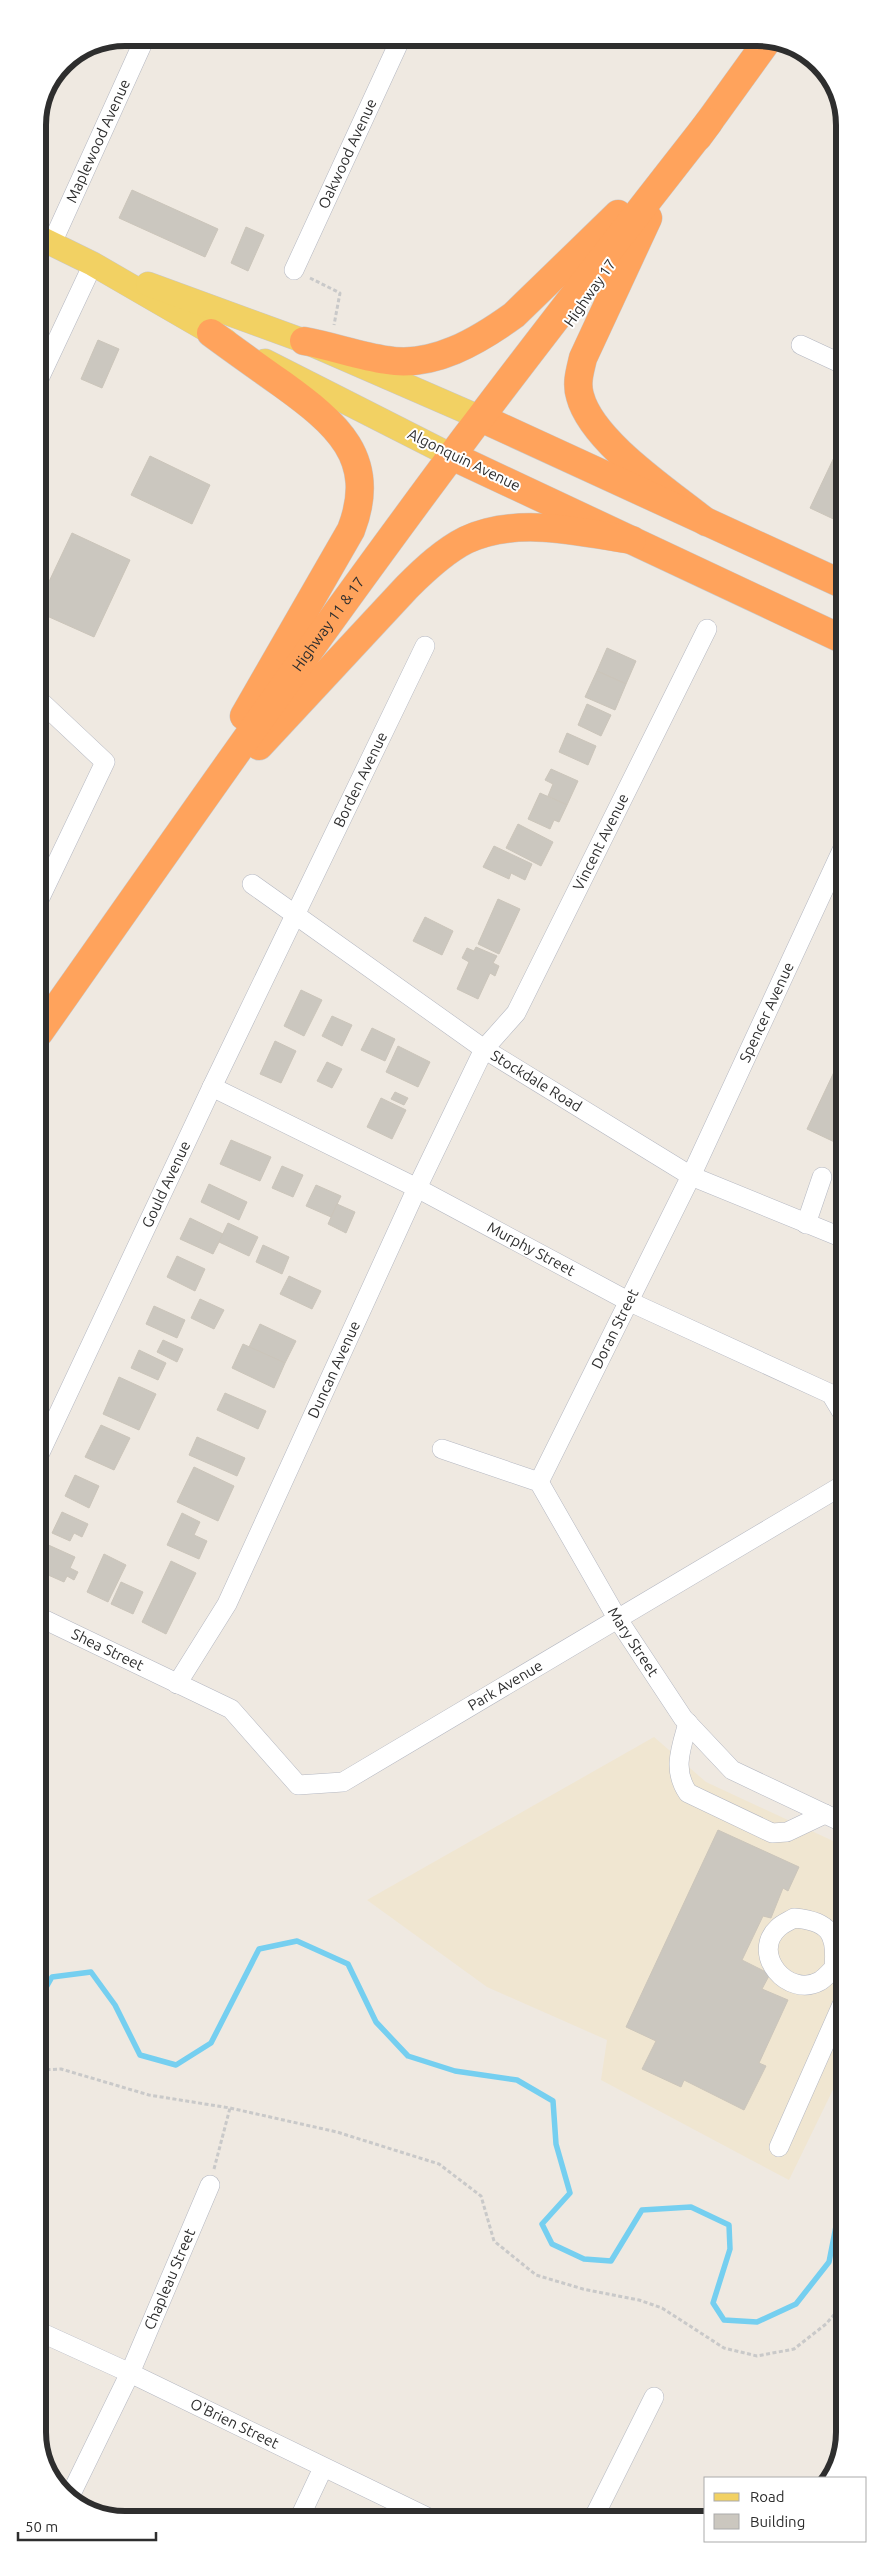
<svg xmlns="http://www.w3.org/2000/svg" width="882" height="2557" font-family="Ubuntu,sans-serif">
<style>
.education{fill:#f0e6d1}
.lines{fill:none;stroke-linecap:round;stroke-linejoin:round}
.stream{stroke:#75cff0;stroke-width:5.5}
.building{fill:#cbc7bf;stroke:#cbc5ba}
.minor-casing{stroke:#b4b7c1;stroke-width:20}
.major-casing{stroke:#c9c9c9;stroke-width:25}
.highway-casing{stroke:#c9c9c9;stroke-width:29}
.path{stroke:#c9c9c9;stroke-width:3;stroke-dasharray:4 2.5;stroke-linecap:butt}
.minor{stroke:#fff;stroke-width:19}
.major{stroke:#f2d163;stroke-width:24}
.highway{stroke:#ffa35c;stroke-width:28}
.labels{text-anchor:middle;stroke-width:4;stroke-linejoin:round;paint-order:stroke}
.street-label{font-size:15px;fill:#2e2e2e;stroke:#fff}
.rim{fill:none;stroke:#2e2e2e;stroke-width:6}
</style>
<rect width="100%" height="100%" fill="#efe9e1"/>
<polygon class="education" points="654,1737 706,1782 844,1846 844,2067 789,2180 601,2080 607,2040 487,1987 367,1900"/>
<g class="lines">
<polyline class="stream" points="40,1998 52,1977 91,1972 115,2005 140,2055 176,2065 211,2043 259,1949 297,1941 348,1964 376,2022 408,2056 455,2071 517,2080 553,2101 556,2144 570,2193 542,2224 552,2244 584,2259 611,2261 642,2210 691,2207 729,2225 730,2249 713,2303 724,2320 757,2322 796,2304 829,2262 839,2211 844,2204"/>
</g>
<g class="building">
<polygon points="132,190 218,229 205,257 119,218"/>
<polygon points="246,227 264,235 248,271 231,263"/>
<polygon points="98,340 119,349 102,388 81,379"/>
<polygon points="839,447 842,448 842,523 810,508"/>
<polygon points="150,456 210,485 192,524 131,495"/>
<polygon points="72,533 130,560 94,637 38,612 38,605"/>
<polygon points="607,648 636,661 626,684 597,671"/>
<polygon points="597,671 626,684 615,710 585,697"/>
<polygon points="587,704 611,715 601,736 578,725"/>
<polygon points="567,733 596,746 588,765 559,752"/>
<polygon points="551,769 578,781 567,805 548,796 553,784 545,780"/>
<polygon points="540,793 567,805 559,822 554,820 550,829 528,819"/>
<polygon points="518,824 553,842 541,866 506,848"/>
<polygon points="494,846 532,864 525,880 511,873 509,879 483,867"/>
<polygon points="498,899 520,909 499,954 478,944"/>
<polygon points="425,917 453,931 442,955 413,941"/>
<polygon points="476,947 497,956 493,963 499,966 495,976 490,973 478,999 457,989 469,962 462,958 467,948 474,951"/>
<polygon points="301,990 322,1000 304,1036 284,1026"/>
<polygon points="332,1016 352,1025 342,1046 322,1036"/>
<polygon points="372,1028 395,1039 385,1061 361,1050"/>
<polygon points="275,1041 296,1051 281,1083 260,1074"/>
<polygon points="398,1046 430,1062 418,1087 386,1072"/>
<polygon points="843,1053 843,1146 807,1129"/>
<polygon points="327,1062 342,1069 332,1088 317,1081"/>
<polygon points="395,1092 408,1098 404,1105 391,1099"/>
<polygon points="381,1098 406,1110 392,1139 367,1127"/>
<polygon points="231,1140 271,1157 260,1181 220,1164"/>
<polygon points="282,1166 303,1175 293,1197 272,1188"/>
<polygon points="209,1184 247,1202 239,1220 201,1202"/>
<polygon points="316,1185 341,1196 331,1217 306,1206"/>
<polygon points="337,1204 355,1212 346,1233 328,1224"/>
<polygon points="190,1218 223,1234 213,1254 180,1239"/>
<polygon points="228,1223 258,1237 249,1256 219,1242"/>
<polygon points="263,1245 289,1257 282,1274 256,1262"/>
<polygon points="177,1256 205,1269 195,1291 167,1277"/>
<polygon points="289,1276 321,1291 312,1309 280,1294"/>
<polygon points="200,1299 224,1310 214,1329 191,1318"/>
<polygon points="154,1306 185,1320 177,1338 146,1324"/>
<polygon points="260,1324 296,1341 285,1363 249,1347"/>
<polygon points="163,1340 183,1349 177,1362 157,1352"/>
<polygon points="243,1344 285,1363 274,1388 232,1368"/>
<polygon points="139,1350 166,1363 158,1380 131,1368"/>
<polygon points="119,1377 156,1394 139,1430 103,1414"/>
<polygon points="225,1393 266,1411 258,1429 217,1410"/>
<polygon points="101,1425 130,1438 114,1470 85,1457"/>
<polygon points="197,1437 245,1458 237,1476 189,1455"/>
<polygon points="194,1467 234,1486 218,1521 177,1502"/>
<polygon points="75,1475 99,1486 89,1508 65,1496"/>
<polygon points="62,1512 88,1524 82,1537 74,1533 70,1541 52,1533"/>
<polygon points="182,1513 200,1522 194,1535 207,1541 199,1559 167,1545"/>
<polygon points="44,1543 75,1557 70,1568 78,1572 74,1580 67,1576 64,1582 39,1571 39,1553"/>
<polygon points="104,1554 126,1565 108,1602 87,1592"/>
<polygon points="171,1561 196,1573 166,1634 142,1622"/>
<polygon points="121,1582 143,1592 133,1614 111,1604"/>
<polygon points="718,1830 799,1867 788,1891 783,1888 771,1918 763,1916 742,1960 770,1974 762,1989 788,2000 759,2063 766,2066 744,2110 684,2080 681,2087 642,2069 656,2041 626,2027"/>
</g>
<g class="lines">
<defs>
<g id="minor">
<path id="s1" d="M52,243l93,-205"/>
<path id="s2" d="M294,270l107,-232"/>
<polyline points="801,345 842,364"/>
<polyline points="38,381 93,264"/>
<polyline points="38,699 105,762 39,900"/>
<path id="s3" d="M252,884l232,165 207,127 152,62"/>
<path id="s4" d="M212,1087l205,101 211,113 203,93 12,20"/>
<polyline points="806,1224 822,1177"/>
<path id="s5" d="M442,1449l97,33 78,136 66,100 49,52 112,53"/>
<path id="s6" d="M39,1455l173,-368 213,-441"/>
<path id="s7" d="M539,1482l152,-306 152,-328"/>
<path id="s8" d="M39,1617l192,92 67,76 45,-3 500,-297"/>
<path id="s9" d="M177,1684l50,-80 190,-416 67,-139 32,-36 191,-384"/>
<path d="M688,1723c-7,25 -16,47 0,70l84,40 15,-1 38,-18"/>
<path d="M794,1918c36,3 43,16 40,50 -4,4 -9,10 -14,13 -32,18 -70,-27 -42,-53 4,-4 11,-7 16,-10z"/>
<polyline points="779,2147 844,2000"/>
<path id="s10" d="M40,2332l90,41 299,145"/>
<path id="s11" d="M69,2498l61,-125 80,-188"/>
<polyline points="594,2517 654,2397"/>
<polyline points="299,2519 323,2468"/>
</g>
<g id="major">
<polyline points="38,237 93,264 226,341"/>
<polyline points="148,284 304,341 481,418"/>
<polyline points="265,361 452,456"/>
</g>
<g id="highway">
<polyline points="698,137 768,40"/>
<path d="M648,218l-65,140c-3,13 -7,25 -3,38 12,46 89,96 126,126"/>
<path d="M211,333c23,17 47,34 71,51 54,39 97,74 69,146l-107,186"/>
<path d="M304,341c28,5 55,15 83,19 46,8 91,-19 127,-45l104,-101"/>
<polyline points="481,418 842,584"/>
<polyline points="452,456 842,639"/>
<path d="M259,746l148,-159c17,-17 37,-36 59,-47 51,-24 114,-8 166,0"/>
<path id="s12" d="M39,1033c139,-198 278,-397 423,-591 81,-108 164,-214 247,-320"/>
</g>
</defs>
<use href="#minor" class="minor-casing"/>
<use href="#major" class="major-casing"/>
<use href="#highway" class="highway-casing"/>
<g class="path">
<polyline points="310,278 340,293 334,325"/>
<polyline points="40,2070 61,2069 149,2095 230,2108 337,2132 439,2164 481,2196 494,2241 536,2275 583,2289 639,2300 662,2308 724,2348 757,2356 794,2349 826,2324 844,2303"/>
<polyline points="214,2169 230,2108"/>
</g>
<use href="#minor" class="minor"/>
<use href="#major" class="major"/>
<use href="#highway" class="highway"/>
</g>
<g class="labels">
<g class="street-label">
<text dy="5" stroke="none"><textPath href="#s1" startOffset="112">Maplewood Avenue</textPath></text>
<text dy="5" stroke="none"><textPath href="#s2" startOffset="128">Oakwood Avenue</textPath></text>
<text transform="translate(590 293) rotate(-55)" y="5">Highway 17</text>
<text transform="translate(464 460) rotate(26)" y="5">Algonquin Avenue</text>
<text dy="5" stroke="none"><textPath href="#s12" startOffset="501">Highway 11 &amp; 17</textPath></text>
<text dy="5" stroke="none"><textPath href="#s6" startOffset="748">Borden Avenue</textPath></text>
<text dy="5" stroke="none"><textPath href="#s9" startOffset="945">Vincent Avenue</textPath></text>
<text dy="5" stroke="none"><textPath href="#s7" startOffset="522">Spencer Avenue</textPath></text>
<text dy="5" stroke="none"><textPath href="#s3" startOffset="346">Stockdale Road</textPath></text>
<text dy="5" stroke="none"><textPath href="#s6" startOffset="299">Gould Avenue</textPath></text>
<text dy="5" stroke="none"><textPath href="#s4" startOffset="358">Murphy Street</textPath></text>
<text dy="5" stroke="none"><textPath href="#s7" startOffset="171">Doran Street</textPath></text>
<text dy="5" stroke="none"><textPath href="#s9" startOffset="352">Duncan Avenue</textPath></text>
<text dy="5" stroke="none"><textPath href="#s5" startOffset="288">Mary Street</textPath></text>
<text dy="5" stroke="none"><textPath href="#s8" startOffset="76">Shea Street</textPath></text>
<text dy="5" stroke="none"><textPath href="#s8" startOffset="548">Park Avenue</textPath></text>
<text dy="5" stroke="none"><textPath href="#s11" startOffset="241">Chapleau Street</textPath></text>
<text dy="5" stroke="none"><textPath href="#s10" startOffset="215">O'Brien Street</textPath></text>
</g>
</g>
<path d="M0 0H882V2557H0ZM125 46H757A79 79 0 0 1 836 125V2432A79 79 0 0 1 757 2511H125A79 79 0 0 1 46 2432V125A79 79 0 0 1 125 46Z" fill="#fff" fill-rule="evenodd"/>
<path class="rim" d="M125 46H757A79 79 0 0 1 836 125V2432A79 79 0 0 1 757 2511H125A79 79 0 0 1 46 2432V125A79 79 0 0 1 125 46Z"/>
<rect x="704" y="2477" width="162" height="65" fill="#ffffff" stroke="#ababab"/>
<rect x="714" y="2493" width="25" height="8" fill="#f2d163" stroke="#ababab"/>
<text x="750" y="2502" font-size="15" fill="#2e2e2e">Road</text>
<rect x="714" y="2514" width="25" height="15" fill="#cbc7bf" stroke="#ababab"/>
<text x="750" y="2527" font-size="15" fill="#2e2e2e">Building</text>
<path d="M18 2532v8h138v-8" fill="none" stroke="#2e2e2e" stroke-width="2.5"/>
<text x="25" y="2532" font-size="15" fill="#2e2e2e" stroke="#ffffff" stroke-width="4" paint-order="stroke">50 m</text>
</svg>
